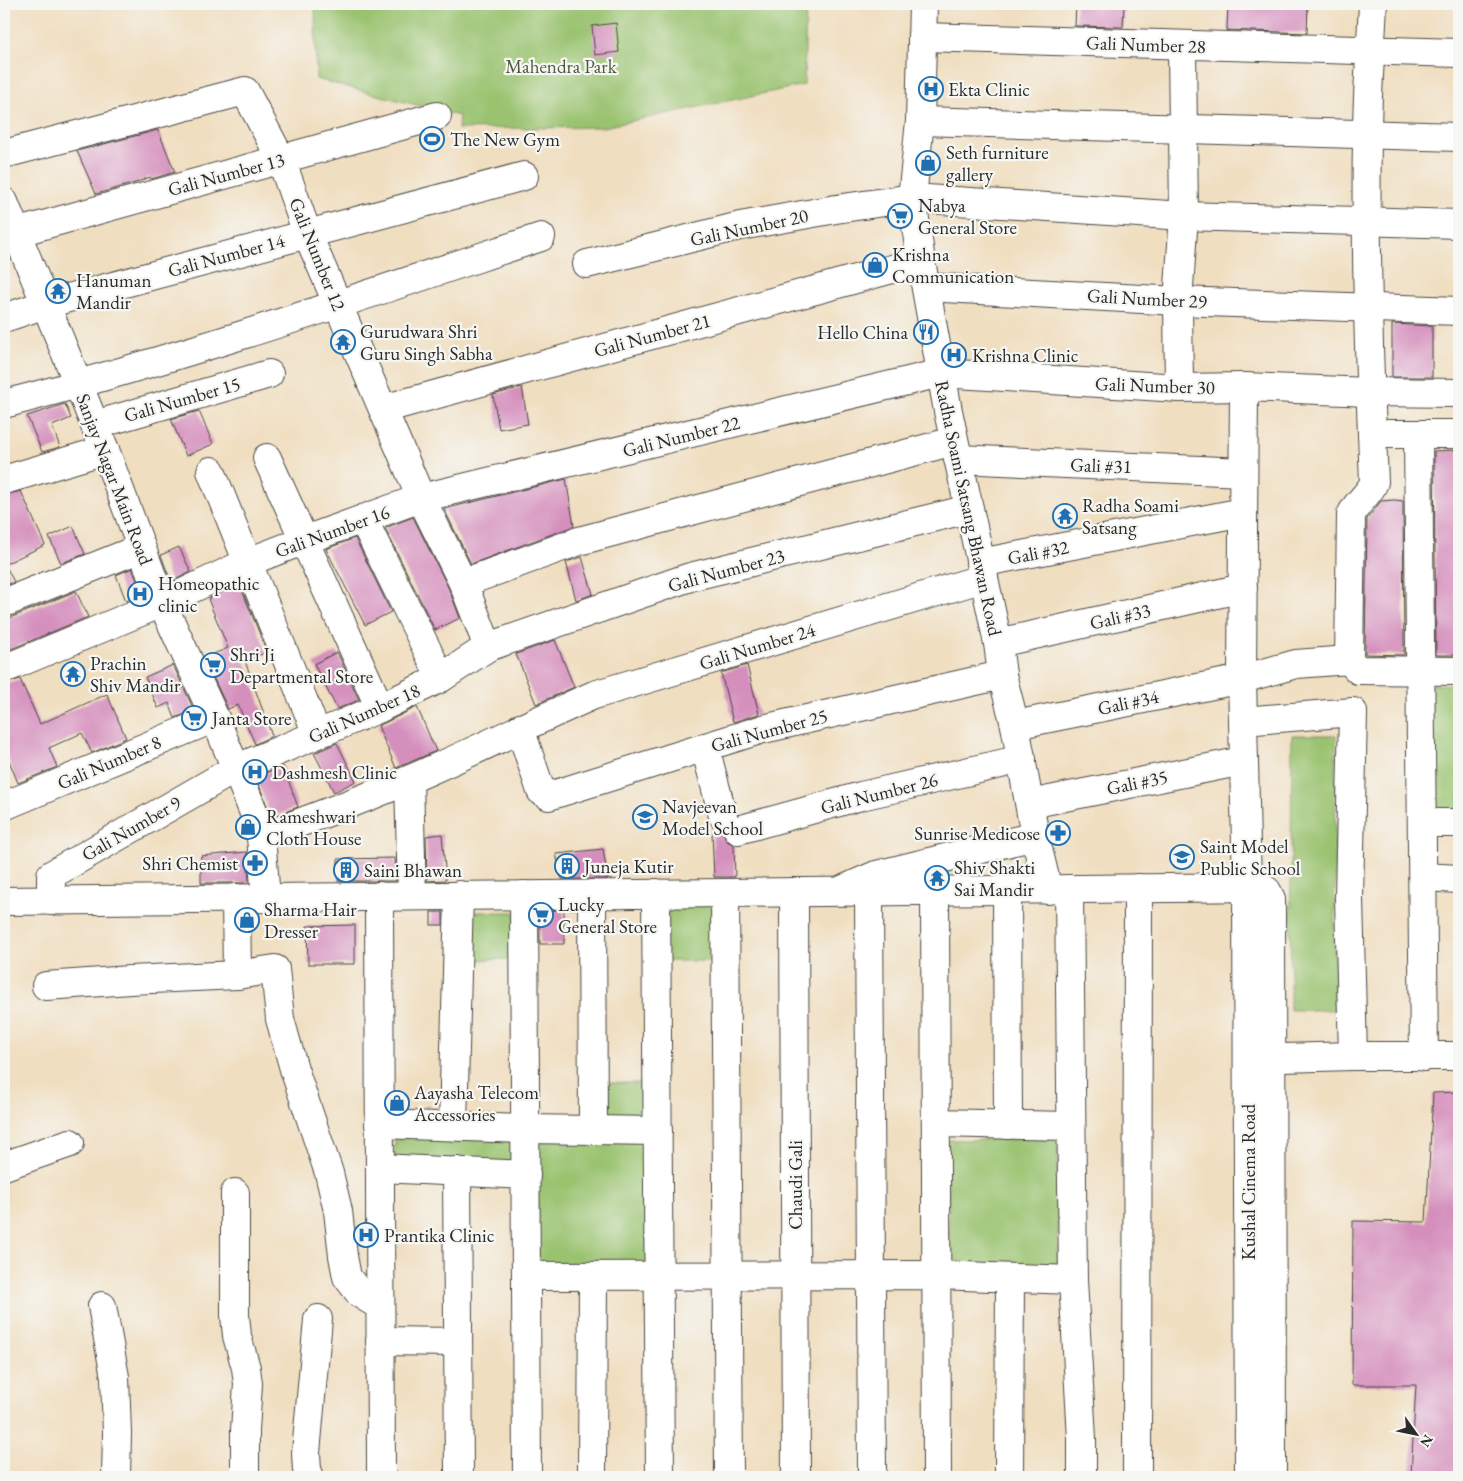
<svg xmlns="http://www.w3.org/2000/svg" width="1463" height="1481" font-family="'EB Garamond',serif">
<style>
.green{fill:#9ac36f;stroke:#62774d}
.building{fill:#d58fbd}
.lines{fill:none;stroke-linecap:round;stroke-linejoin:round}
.street-casing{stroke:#494641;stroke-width:30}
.secondary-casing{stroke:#494641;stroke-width:30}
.street{stroke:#fff;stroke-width:28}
.secondary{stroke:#fff;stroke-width:28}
.labels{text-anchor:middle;stroke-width:4.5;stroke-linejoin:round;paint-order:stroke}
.street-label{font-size:19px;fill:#2b2b2b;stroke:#f6f6f2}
.park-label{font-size:19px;fill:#4c593f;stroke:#f6f6f2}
.poi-label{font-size:19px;fill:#2b2b2b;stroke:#f6f6f2;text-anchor:start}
</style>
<rect width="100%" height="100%" fill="#f6f6f2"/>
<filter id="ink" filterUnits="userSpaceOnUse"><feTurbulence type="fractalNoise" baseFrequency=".02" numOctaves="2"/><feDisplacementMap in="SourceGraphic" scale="10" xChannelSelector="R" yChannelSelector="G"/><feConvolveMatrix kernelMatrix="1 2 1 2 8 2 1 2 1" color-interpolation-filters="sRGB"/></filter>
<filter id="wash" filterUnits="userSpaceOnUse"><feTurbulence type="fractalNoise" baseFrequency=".0096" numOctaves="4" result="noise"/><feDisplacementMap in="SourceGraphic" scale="20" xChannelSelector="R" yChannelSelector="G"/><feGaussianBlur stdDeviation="1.12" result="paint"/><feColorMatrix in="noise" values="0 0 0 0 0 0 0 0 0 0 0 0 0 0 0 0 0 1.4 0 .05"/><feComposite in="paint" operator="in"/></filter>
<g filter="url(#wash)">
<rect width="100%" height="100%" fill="#f0dec0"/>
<g class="green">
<polygon points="315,4 806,4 804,85 603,127 458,129 459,116 316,79"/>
<polygon points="1459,684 1459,810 1430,810 1429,685"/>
<polygon points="1292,735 1336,735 1334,1010 1290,1010"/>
<polygon points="719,900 719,961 662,961 662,901"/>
<polygon points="467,912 515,912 515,959 467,960"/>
<polygon points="602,1083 646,1083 646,1122 601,1121"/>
<polygon points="395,1131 517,1135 518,1167 395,1161"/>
<polygon points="646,1138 647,1263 538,1264 537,1139"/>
<polygon points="1058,1139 1058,1264 949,1265 948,1140"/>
</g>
<g id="blocks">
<g class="building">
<polygon points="1076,4 1124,4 1123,27 1075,26"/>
<polygon points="1228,4 1308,4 1307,33 1227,30"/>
<polygon points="616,23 619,52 595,55 592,26"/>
<polygon points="158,130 175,172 151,179 150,177 135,183 96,194 77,151"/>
<polygon points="1392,324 1432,326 1432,377 1392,377"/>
<polygon points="522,387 528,424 499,429 493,395"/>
<polygon points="65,404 71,418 52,426 60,447 42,452 27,416"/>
<polygon points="199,411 213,444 186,456 171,419"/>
<polygon points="1459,450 1459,655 1436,655 1434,451"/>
<polygon points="566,479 574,526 471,564 444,509"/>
<polygon points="21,491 45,545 5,564 14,582 4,586 4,495"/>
<polygon points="1394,500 1403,501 1404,655 1365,654 1367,519 1381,501"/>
<polygon points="413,517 449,589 460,618 435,630 385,528"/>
<polygon points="73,526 85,554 61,563 49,537"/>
<polygon points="355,538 391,612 365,625 326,549"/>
<polygon points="179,547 191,572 171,582 161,555"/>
<polygon points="582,557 593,594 576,600 566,562"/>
<polygon points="132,568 142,594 126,601 116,575"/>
<polygon points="239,583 267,652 245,661 272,736 255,744 238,705 228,709 204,658 228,648 208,599"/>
<polygon points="76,591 88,617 4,652 4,618 10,618"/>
<polygon points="555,640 574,687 536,704 516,654"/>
<polygon points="337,652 359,700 337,709 314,664"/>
<polygon points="173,665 194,710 175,718 169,703 158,708 145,677"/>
<polygon points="747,665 759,714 733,722 721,673"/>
<polygon points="20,679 40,724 107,694 126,738 92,753 82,733 49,748 57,767 18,783 4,748 4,684"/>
<polygon points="417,707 436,751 396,768 378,726"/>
<polygon points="337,743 356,781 334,792 314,753"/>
<polygon points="283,766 298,807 271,817 256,777"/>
<polygon points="712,832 723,832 727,841 734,845 735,877 714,877"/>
<polygon points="442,834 446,880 427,881 426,836"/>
<polygon points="603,849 608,879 562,879 556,854"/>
<polygon points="247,852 249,883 201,883 201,856"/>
<polygon points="395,858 396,881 338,881 338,859"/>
<polygon points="564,910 564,944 540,944 540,911"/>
<rect x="431" y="912" width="12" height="13"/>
<polygon points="355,925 355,964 308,964 307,926"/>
<polygon points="1459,1092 1459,1474 1411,1475 1416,1385 1352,1385 1353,1221 1426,1222 1433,1093"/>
</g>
</g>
</g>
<g filter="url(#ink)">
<use href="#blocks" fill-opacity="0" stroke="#494641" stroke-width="1"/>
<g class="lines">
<defs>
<g id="street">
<polyline points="923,4 920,121 912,198 921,261 948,411 998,643 1002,675 1015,725 1035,836 1048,890"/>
<polyline points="922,37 1459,53"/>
<polyline points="920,121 1459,137"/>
<polyline points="4,154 245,91 281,159 307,233 421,498 463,583 488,647"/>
<polyline points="4,202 105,450 162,603 215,718 254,813 261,837 266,898"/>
<polyline points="4,236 437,116"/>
<polyline points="587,264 740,226 836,209 912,198 1184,216 1459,224"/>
<polyline points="926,287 1178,301 1459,311"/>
<polyline points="4,318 46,304 524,176"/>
<polyline points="1244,387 1242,679 1247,886"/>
<polyline points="1179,388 1178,301 1184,216 1182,46"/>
<path d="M4,404c181,-47 359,-108 537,-167"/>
<polyline points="383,409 921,261"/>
<polyline points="95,425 269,374"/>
<polyline points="1372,434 1459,434"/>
<polyline points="1418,434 1424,1057"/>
<polyline points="267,458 380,708"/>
<polyline points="958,459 1243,472"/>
<polyline points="211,471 317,734"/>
<polyline points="4,480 105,450"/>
<polyline points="363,519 441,678"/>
<polyline points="980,563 1243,512"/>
<polyline points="463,583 579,541 954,441"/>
<polyline points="4,603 141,548"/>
<polyline points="998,643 1243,588"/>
<path d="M1349,660l2,-145c7,-15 19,-21 23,-33 -5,-115 -9,-230 -7,-346 0,-44 4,-88 6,-132"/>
<polyline points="4,669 162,603 248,562 305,540 421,498 941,373 1179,388 1244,387 1369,392 1459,393"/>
<polyline points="1243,721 1353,712 1349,898 1353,1056"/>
<polyline points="1015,725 1242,679 1296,664 1349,660 1358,670 1459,671"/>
<polyline points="520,728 541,791 549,796 763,729 1002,675"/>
<polyline points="705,747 723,816"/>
<polyline points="409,780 412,896"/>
<polyline points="1030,804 1243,761"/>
<polyline points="4,806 215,718"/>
<polyline points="1422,823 1459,823"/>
<polyline points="738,830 861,796 1022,759"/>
<path d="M261,837c57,-21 115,-42 170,-67 55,-24 108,-51 163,-75l390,-117"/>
<polyline points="1423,877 1459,879"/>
<polyline points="844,889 876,875 1035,836"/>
<polyline points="1007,889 1008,1125"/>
<polyline points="1069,889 1073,1280 1082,1439 1082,1477"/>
<polyline points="935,890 937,1477"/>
<polyline points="869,891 872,1477"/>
<polyline points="794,892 796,1477"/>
<polyline points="656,893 660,1477"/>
<polyline points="725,893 729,1477"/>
<polyline points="592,894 593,1130"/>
<polyline points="524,895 527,1477"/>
<polyline points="379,896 381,1477"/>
<polyline points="236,898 237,975"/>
<polyline points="51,901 51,875 235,769 380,708 441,678 488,647 690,577 969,509"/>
<polyline points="46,986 130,980 237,975 275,969 280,1019 294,1069 329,1173 338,1211 343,1256 347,1277 360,1294 380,1306"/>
<polyline points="1248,1059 1353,1056 1459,1056"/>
<polyline points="936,1123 1071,1126"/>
<polyline points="379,1124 526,1129 658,1131"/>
<polyline points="453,1126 459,895"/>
<polyline points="4,1166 70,1143"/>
<polyline points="380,1168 526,1175"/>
<polyline points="457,1171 459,1477"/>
<polyline points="235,1193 235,1315 237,1336 246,1368 248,1384 245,1430 245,1477"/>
<polyline points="527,1276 937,1275 1073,1280"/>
<polyline points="102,1306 115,1377 117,1433 116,1477"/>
<polyline points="380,1341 458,1342"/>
<polyline points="310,1477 307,1470 306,1453 318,1319"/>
<polyline points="592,1477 593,1276"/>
<polyline points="1009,1477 1010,1278"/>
<polyline points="1137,1477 1138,888"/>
</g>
<g id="secondary">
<polyline points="1247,886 1249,1477"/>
<polyline points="4,901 1261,887 1267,891 1271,899 1272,1477"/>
</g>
</defs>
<use href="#street" class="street-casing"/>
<use href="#secondary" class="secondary-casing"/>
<use href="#street" class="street"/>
<use href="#secondary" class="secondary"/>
</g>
</g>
<defs>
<symbol id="hospital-ring" viewBox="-11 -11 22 22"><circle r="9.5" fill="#f6f6f2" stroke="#1f6fb2" stroke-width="1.5"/><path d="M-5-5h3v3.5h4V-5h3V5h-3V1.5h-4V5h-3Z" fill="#1f6fb2"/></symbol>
<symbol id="stadium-ring" viewBox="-11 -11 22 22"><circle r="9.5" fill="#f6f6f2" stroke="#1f6fb2" stroke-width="1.5"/><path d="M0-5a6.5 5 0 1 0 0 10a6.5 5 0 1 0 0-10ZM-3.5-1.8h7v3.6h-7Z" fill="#1f6fb2"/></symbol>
<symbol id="shop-ring" viewBox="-11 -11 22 22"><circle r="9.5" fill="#f6f6f2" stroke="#1f6fb2" stroke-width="1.5"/><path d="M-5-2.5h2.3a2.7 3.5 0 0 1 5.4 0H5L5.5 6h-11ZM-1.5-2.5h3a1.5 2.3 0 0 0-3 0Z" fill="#1f6fb2"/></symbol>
<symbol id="supermarket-ring" viewBox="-11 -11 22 22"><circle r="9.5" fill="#f6f6f2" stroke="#1f6fb2" stroke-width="1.5"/><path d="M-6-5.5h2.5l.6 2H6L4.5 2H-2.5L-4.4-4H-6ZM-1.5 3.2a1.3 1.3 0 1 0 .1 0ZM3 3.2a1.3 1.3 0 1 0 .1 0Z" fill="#1f6fb2"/></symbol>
<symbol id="temple-ring" viewBox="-11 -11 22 22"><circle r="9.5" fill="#f6f6f2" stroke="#1f6fb2" stroke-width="1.5"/><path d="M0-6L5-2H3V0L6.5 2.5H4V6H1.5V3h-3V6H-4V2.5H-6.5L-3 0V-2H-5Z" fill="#1f6fb2"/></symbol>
<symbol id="restaurant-ring" viewBox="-11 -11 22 22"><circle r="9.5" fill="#f6f6f2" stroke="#1f6fb2" stroke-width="1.5"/><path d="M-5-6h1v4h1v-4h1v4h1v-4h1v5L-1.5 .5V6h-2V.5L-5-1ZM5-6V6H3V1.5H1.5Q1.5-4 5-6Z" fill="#1f6fb2"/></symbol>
<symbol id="school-ring" viewBox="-11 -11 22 22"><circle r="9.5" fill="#f6f6f2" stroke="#1f6fb2" stroke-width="1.5"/><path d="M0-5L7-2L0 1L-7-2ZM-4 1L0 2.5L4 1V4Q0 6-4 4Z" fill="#1f6fb2"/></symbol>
<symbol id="pharmacy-ring" viewBox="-11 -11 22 22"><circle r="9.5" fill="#f6f6f2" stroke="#1f6fb2" stroke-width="1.5"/><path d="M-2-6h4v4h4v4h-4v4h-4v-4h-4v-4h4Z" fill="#1f6fb2"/></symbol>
<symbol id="building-ring" viewBox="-11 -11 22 22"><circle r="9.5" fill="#f6f6f2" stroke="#1f6fb2" stroke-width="1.5"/><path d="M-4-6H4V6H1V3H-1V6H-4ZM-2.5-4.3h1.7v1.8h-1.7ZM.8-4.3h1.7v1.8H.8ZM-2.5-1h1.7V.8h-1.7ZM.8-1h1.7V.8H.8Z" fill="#1f6fb2"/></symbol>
</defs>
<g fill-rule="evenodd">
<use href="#hospital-ring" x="917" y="75" width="28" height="28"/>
<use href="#stadium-ring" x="418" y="125" width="28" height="28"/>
<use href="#shop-ring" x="914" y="149" width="28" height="28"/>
<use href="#supermarket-ring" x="886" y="202" width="28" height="28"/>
<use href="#shop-ring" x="861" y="251" width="28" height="28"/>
<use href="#temple-ring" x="44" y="277" width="28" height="28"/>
<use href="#restaurant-ring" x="912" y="318" width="28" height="28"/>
<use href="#temple-ring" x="329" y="328" width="28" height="28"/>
<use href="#hospital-ring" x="940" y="341" width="28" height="28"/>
<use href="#temple-ring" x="1051" y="502" width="28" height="28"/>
<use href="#hospital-ring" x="126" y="580" width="28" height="28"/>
<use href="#supermarket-ring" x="199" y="651" width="28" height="28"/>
<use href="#temple-ring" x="59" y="660" width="28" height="28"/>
<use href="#supermarket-ring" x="180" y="704" width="28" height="28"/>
<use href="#hospital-ring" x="241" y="758" width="28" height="28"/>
<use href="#school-ring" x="631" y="803" width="28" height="28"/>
<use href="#shop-ring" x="234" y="813" width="28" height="28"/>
<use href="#pharmacy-ring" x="1044" y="819" width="28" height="28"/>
<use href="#school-ring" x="1168" y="843" width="28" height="28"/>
<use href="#pharmacy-ring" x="241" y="849" width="28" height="28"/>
<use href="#building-ring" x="553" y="852" width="28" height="28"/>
<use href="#building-ring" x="332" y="856" width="28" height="28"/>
<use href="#temple-ring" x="923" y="864" width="28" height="28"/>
<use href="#supermarket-ring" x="527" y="901" width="28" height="28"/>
<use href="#shop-ring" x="233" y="906" width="28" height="28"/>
<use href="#shop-ring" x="383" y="1089" width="28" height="28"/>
<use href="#hospital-ring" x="352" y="1221" width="28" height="28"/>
</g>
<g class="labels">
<g class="street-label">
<text transform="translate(1146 44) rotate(2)" y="7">Gali Number 28</text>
<text transform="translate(226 174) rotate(-15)" y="7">Gali Number 13</text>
<text transform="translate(749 227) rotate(-12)" y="7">Gali Number 20</text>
<text transform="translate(318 254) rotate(68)" y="7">Gali Number 12</text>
<text transform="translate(226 255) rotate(-15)" y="7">Gali Number 14</text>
<text transform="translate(1147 298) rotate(3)" y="7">Gali Number 29</text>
<text transform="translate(652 335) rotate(-15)" y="7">Gali Number 21</text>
<text transform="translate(1155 385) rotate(2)" y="7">Gali Number 30</text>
<text transform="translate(182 399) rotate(-16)" y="7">Gali Number 15</text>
<text transform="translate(681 436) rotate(-14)" y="7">Gali Number 22</text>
<text transform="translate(1101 465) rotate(2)" y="7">Gali #31</text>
<text transform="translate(115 479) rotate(69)" y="7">Sanjay Nagar Main Road</text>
<text transform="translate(969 508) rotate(78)" y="7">Radha Soami Satsang Bhawan Road</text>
<text transform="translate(332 531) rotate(-20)" y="7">Gali Number 16</text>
<text transform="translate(1038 552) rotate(-11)" y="7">Gali #32</text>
<text transform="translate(726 570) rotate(-15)" y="7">Gali Number 23</text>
<text transform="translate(1120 616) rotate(-13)" y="7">Gali #33</text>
<text transform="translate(757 646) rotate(-17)" y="7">Gali Number 24</text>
<text transform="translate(1128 702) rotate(-12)" y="7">Gali #34</text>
<text transform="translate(364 713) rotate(-24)" y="7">Gali Number 18</text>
<text transform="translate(769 730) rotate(-15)" y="7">Gali Number 25</text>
<text transform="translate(109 762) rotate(-23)" y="7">Gali Number 8</text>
<text transform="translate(1137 782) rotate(-12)" y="7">Gali #35</text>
<text transform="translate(879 793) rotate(-14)" y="7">Gali Number 26</text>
<text transform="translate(131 828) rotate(-30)" y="7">Gali Number 9</text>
<text transform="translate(1248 1182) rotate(-90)" y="7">Kushal Cinema Road</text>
<text transform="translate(795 1185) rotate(-90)" y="7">Chaudi Gali</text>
</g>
<g class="park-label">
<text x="561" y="73">Mahendra Park</text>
</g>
<g class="poi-label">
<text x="948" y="96">Ekta Clinic</text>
<text x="450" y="146">The New Gym</text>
<text x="946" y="159">Seth furniture<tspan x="946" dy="22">gallery</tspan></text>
<text x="918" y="212">Nabya<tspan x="918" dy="22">General Store</tspan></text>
<text x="892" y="261">Krishna<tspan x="892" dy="22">Communication</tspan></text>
<text x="76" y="287">Hanuman<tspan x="76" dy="22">Mandir</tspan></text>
<text x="360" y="338">Gurudwara Shri<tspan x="360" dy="22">Guru Singh Sabha</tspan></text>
<text x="908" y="339" text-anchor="end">Hello China</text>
<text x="972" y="362">Krishna Clinic</text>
<text x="1082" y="512">Radha Soami<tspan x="1082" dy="22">Satsang</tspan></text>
<text x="158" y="590">Homeopathic<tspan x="158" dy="22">clinic</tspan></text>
<text x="230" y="661">Shri Ji<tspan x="230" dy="22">Departmental Store</tspan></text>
<text x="90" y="670">Prachin<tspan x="90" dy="22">Shiv Mandir</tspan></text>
<text x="212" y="725">Janta Store</text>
<text x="272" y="779">Dashmesh Clinic</text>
<text x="662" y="813">Navjeevan<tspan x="662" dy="22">Model School</tspan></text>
<text x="266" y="823">Rameshwari<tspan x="266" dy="22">Cloth House</tspan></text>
<text x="1040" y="840" text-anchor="end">Sunrise Medicose</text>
<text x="1200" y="853">Saint Model<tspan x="1200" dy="22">Public School</tspan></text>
<text x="238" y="870" text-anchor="end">Shri Chemist</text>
<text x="584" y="873">Juneja Kutir</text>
<text x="954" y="874">Shiv Shakti<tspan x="954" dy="22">Sai Mandir</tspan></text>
<text x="364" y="877">Saini Bhawan</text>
<text x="558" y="911">Lucky<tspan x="558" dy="22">General Store</tspan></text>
<text x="264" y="916">Sharma Hair<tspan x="264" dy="22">Dresser</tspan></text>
<text x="414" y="1099">Aayasha Telecom<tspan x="414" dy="22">Accessories</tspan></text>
<text x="384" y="1242">Prantika Clinic</text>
</g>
</g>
<rect width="1463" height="1481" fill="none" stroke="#f6f6f2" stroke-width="20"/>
<g transform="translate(1416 1434) rotate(123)" stroke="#f6f6f2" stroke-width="4" paint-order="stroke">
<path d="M0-4L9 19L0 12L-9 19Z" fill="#2b2b2b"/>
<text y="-8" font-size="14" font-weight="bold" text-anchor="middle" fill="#2b2b2b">N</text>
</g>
</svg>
